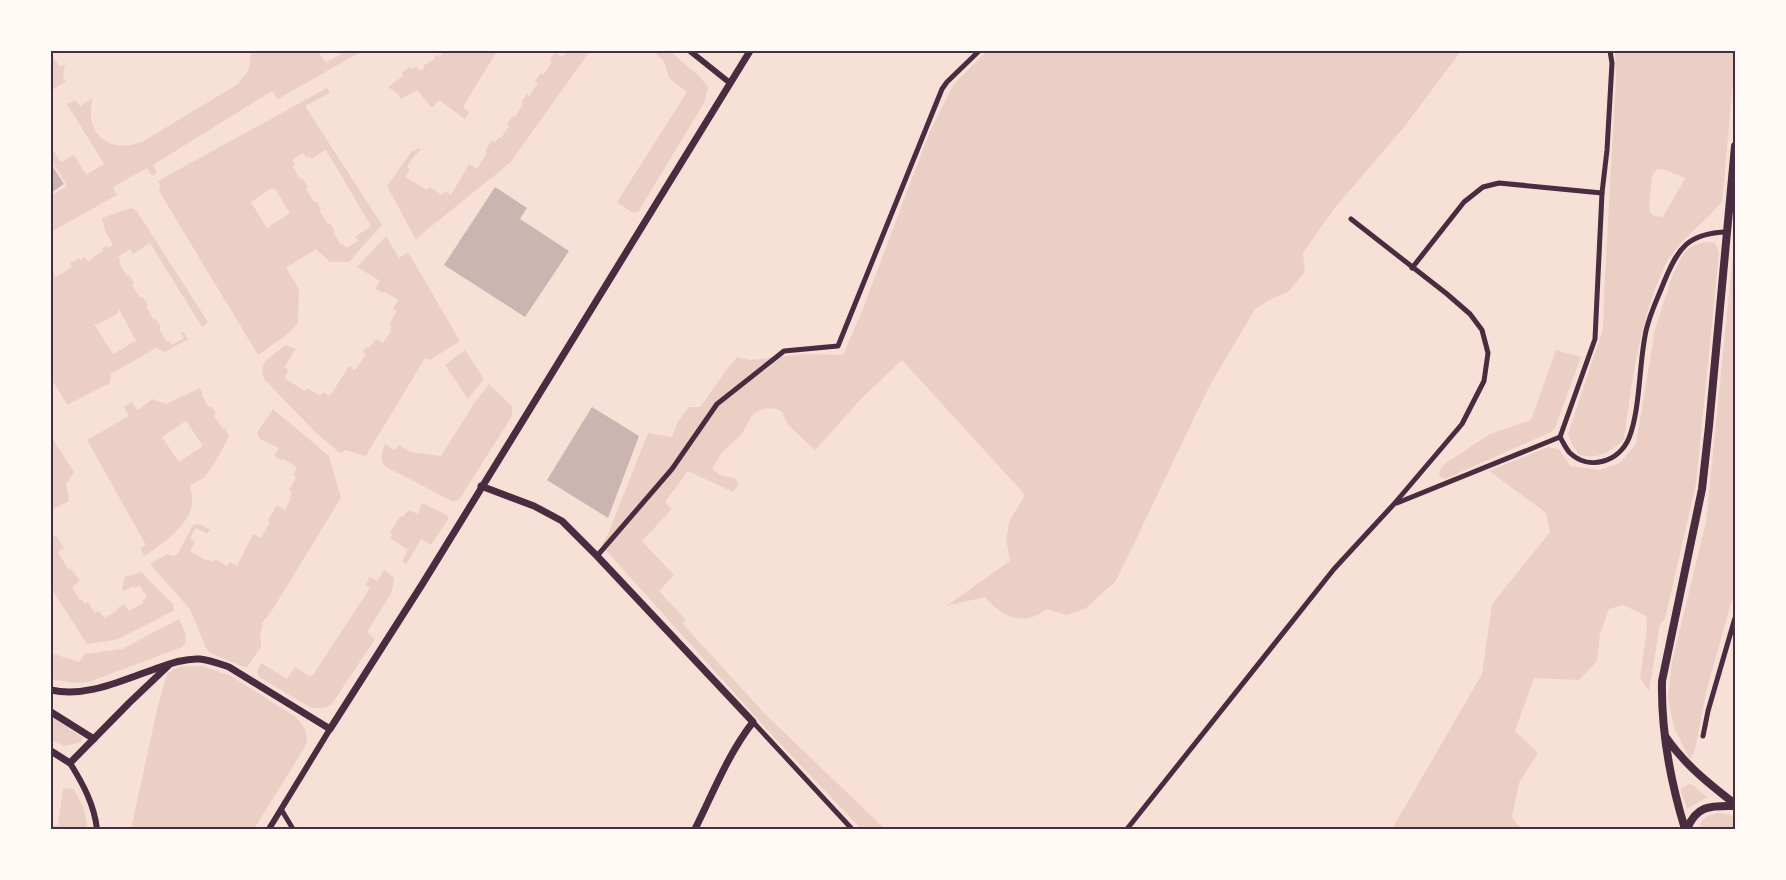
<svg xmlns="http://www.w3.org/2000/svg" width="1786" height="880" font-family="'Asap Condensed',sans-serif">
<style>
.green{fill:#ebcfc5;fill-rule:evenodd}
.building{fill:#ccb4b1}
.lines{fill:none;stroke-linecap:round;stroke-linejoin:round}
.minor{stroke:#4a2c40;stroke-width:5}
.tertiary{stroke:#4a2c40;stroke-width:6}
.secondary{stroke:#4a2c40;stroke-width:7}
.primary{stroke:#4a2c40;stroke-width:8}
.neatline{fill:none;stroke:#4a2c40;stroke-width:2}
</style>
<rect width="100%" height="100%" fill="#f7e1d7"/>
<g class="green">
<path d="M251,51h67l8,12 19,-12h17l-84,48 -6,-8 -119,74 4,8 -5,3 -5,-8 -34,19 4,8 -66,37v-36l16,-10 -16,-26v-13l10,15 13,-7 12,20 18,-11 -37,-60 8,-4 5,6 13,-8c-9,36 15,56 49,44l96,-58 11,-14z"/>
<polygon points="443,51 497,51 463,107 469,113 465,119 439,100 432,108 417,90 401,99 397,93 388,87 403,76 402,73 410,67 412,69 416,66 420,71 424,68 423,66 435,59 434,57 438,54 439,57 444,53"/>
<polygon points="567,51 590,51 510,163 418,237 416,240 387,186 411,152 419,148 421,150 415,155 407,167 410,169 405,177 427,190 429,187 442,195 445,191 451,195 469,164 477,169 487,153 485,151 492,140 495,142 499,137 501,138 509,126 507,124 513,116 515,117 523,104 521,102 527,94 529,96 538,83 535,81 541,73 543,75 552,62 550,60 555,52 563,57"/>
<polygon points="653,51 670,51 699,76 708,87 704,103 638,212 633,213 617,202 687,92 669,78 664,61"/>
<path d="M987,51h474l-56,75 -72,84 -30,43 2,19 -17,20 -17,7 -16,10 -46,78 -93,194 -30,27 -19,7 -21,-6c-21,19 -46,7 -61,-12l-39,9 64,-45 -4,-23 4,-18 15,-25 -123,-135 -40,38 -47,52 -27,-25 -6,-13 -5,-3 -12,-1 -12,6 -12,21 -19,17 -10,17 8,6 15,3 4,6 -6,8 -45,-21 -23,31 7,7 -30,32 32,34 -15,16 27,29 -4,3 84,92 119,114h-24l-88,-93 -172,-191 7,-11 40,-101 24,4 6,-16 11,-14h11l26,-37 11,-13 13,3 53,-6 40,1 19,-44 68,-180 23,-46z"/>
<path d="M1615,51h120v11l-13,139c-15,20 -36,33 -50,53 -8,11 -13,25 -18,38 -17,47 -23,97 -30,147 -15,14 -23,20 -45,16l-7,-11 -4,-10 35,-105 1,-37 12,-214zM1657,169l8,1 20,8 -22,39 -11,-2 -3,-5 3,-34z"/>
<polygon points="51,54 60,67 65,64 63,76 66,81 51,91"/>
<path d="M327,88l3,5 -25,13 77,119 -33,37h-19l-14,-13 -30,19 13,21 -1,34 -9,10 -31,22 -99,-164 1,-7 -2,-3zM326,150l45,76 -16,11 3,4 -12,7 -3,-4 -2,1 -8,-13 2,-1 -5,-8 -2,1 -9,-14 2,-1 -5,-8 -2,1 -8,-13 2,-2 -5,-8 -2,1 -9,-14 3,-1 -3,-5 11,-7 4,5 2,-2 2,3zM272,188l3,1 15,24 -23,15 -16,-26z"/>
<path d="M131,208l5,2 72,112 -6,5 -52,-84 -17,11 -3,-5 -12,8 3,4 -2,2 8,13 2,-1 5,8 -2,2 8,13 3,-1 5,8 -2,2 8,13 2,-1 5,8 -2,2 8,13 2,-1 3,4 12,-7 -3,-5 2,-1 5,7 -23,13 -9,-4 -45,26 -1,9 -43,22 -16,-27v-109l5,8 16,-10 -2,-4 9,-5 1,2 5,-3 3,5 4,-3v-1l11,-7 -1,-3 5,-2 1,2 5,-3 -8,-14 -3,-13zM119,309l16,30 2,1 -24,14 -19,-30h4l19,-10z"/>
<polygon points="1735,234 1735,589 1706,692 1695,750 1690,759 1674,728 1668,697 1672,662 1706,522"/>
<path d="M386,236l13,22 9,-6 52,89 -30,19 -5,-2 -58,96 -2,2 -19,-6 -6,3 -24,-20 -52,-54c-7,-18 10,-24 22,-34l10,4 -12,18 5,3 -5,8 21,13 3,-3 12,8 3,-4 7,4 19,-30 6,4 11,-16 -3,-2 3,-5 3,1 7,-9 7,4 8,-12 -2,-1 3,-4 -3,-2 8,-13 -4,-2 5,-9 -13,-8 -2,1 -8,-4 5,-8 -23,-14z"/>
<polygon points="1705,242 1715,243 1719,252 1696,484 1665,619 1660,624 1649,691 1640,678 1647,627 1646,616 1623,605 1609,609 1600,634 1597,661 1579,680 1534,678 1515,731 1538,753 1519,783 1512,817 1521,829 1392,829 1482,674 1492,604 1550,532 1546,513 1489,471 1548,447 1559,449 1570,466 1600,470 1620,463 1636,444 1655,329 1673,274 1685,251 1695,245"/>
<polygon points="465,350 484,379 468,399 445,365"/>
<polygon points="1556,350 1581,357 1555,428 1551,432 1445,479 1439,476 1440,470 1446,463 1490,434 1531,420"/>
<path d="M489,384l23,22v10l-53,84 -7,1 -66,-34c-7,-7 -4,-14 -1,-23l10,6 4,-5 11,7 31,4 34,-54z"/>
<path d="M200,388l3,5 -2,1 8,14 2,-2 5,8 -2,2 9,13 2,-1 4,9 -15,27 -10,14 -14,7c1,6 3,13 2,19 -2,20 -32,43 -48,52l-4,-8 6,-3 -59,-105 42,-24 -5,-9 8,-5 5,8 16,-11 13,5zM186,421l17,25 -24,16 -17,-25z"/>
<path d="M273,409l56,47 12,42 -70,114 -10,12 2,2 -3,7 1,14 -14,20h-3l-34,-14 -4,-5 -16,-39 -39,-44v-2l17,-9 6,2 5,-4 14,-27c7,-2 11,1 17,5l-3,4 -11,-6 -6,11 5,3 -5,9 17,10 1,-2 5,3 2,-3 12,7 3,-4 7,4 16,-32 8,4 9,-16 -2,-2 9,-15 8,5 6,-12 -1,-1 2,-5 -3,-2 7,-12 -3,-3 4,-8 -14,-8 -1,2 -8,-5 5,-8 -19,-9 -3,-7z"/>
<polygon points="51,436 74,472 66,484 69,501 51,510"/>
<polygon points="422,503 447,515 449,518 431,545 421,539 406,565 402,561 408,550 390,538 392,535 390,533 400,516 403,517 408,510 418,514"/>
<polygon points="51,533 54,537 56,536 64,548 58,552 68,569 70,568 80,581 72,587 80,600 82,599 85,604 88,602 95,613 99,611 104,618 117,611 116,609 124,604 129,611 143,603 142,601 147,597 139,585 135,588 133,586 124,591 122,588 125,577 141,572 173,604 174,610 146,625 115,640 87,644 53,591 51,598"/>
<polygon points="384,570 394,578 392,592 367,632 375,639 331,705 324,708 311,708 259,677 257,672 261,663 287,679 295,667 309,676 313,675 370,588 365,585 370,577 377,581"/>
<polygon points="179,619 185,632 186,642 182,647 89,682 74,683 51,679 51,653 79,662 85,654 122,649"/>
<path d="M182,666h20l29,10 63,40c10,8 16,19 11,31l-51,82h-123l27,-124 9,-31 5,-4z"/>
<polygon points="51,716 83,738 80,743 64,746 51,740"/>
<polygon points="1689,784 1693,785 1707,797 1687,809 1681,791 1682,788"/>
<polygon points="63,788 74,789 84,809 88,829 51,829 51,825 58,825"/>
<path d="M1720,813l15,3v13h-36c2,-11 10,-15 21,-16z"/>
</g>
<g class="building">
<polygon points="51,164 64,184 51,193"/>
<polygon points="495,187 527,208 520,219 569,251 525,317 444,265"/>
<polygon points="592,407 639,436 608,518 547,480"/>
</g>
<g class="lines">
<g class="minor">
<polyline points="1412,268 1464,202 1483,187 1499,183 1602,193"/>
<path d="M1560,437c3,5 6,12 10,16 19,18 49,9 59,-15 11,-28 10,-71 16,-102 3,-19 12,-36 19,-54 14,-34 24,-49 63,-50"/>
<polyline points="1397,503 1560,437 1595,339 1602,193 1607,150 1612,63 1610,51"/>
<polyline points="597,556 672,469 717,404 784,351 838,346 942,89 947,82 979,51"/>
<polyline points="753,722 852,829"/>
<polyline points="1703,736 1708,711 1735,618"/>
<polyline points="281,809 293,829"/>
<polyline points="1127,829 1334,569 1394,504 1462,424 1484,381 1488,353 1482,330 1470,314 1447,294 1351,219"/>
</g>
<g class="tertiary">
<polyline points="690,51 730,83"/>
<path d="M70,763c13,21 24,41 27,66"/>
<polyline points="269,829 330,729"/>
</g>
<g class="secondary">
<path d="M481,486l53,20 28,15 35,35 156,166c-25,32 -40,71 -58,107"/>
<path d="M51,690c35,8 71,-10 104,-21 14,-5 30,-11 45,-10 10,1 20,5 29,8l101,62 93,-146 327,-532"/>
<polyline points="51,712 94,739"/>
<polyline points="51,751 70,763 129,703 169,665"/>
</g>
<g class="primary">
<path d="M1665,736c19,28 43,47 70,68"/>
<path d="M1685,829c-15,-49 -24,-97 -23,-148l40,-192 7,-63 26,-280"/>
<path d="M1687,829c10,-25 25,-23 48,-23"/>
</g>
</g>
<rect width="1786" height="880" fill="none" stroke="#fffaf5" stroke-width="105"/>
<rect x="52" y="52" width="1682" height="776" class="neatline"/>
</svg>
